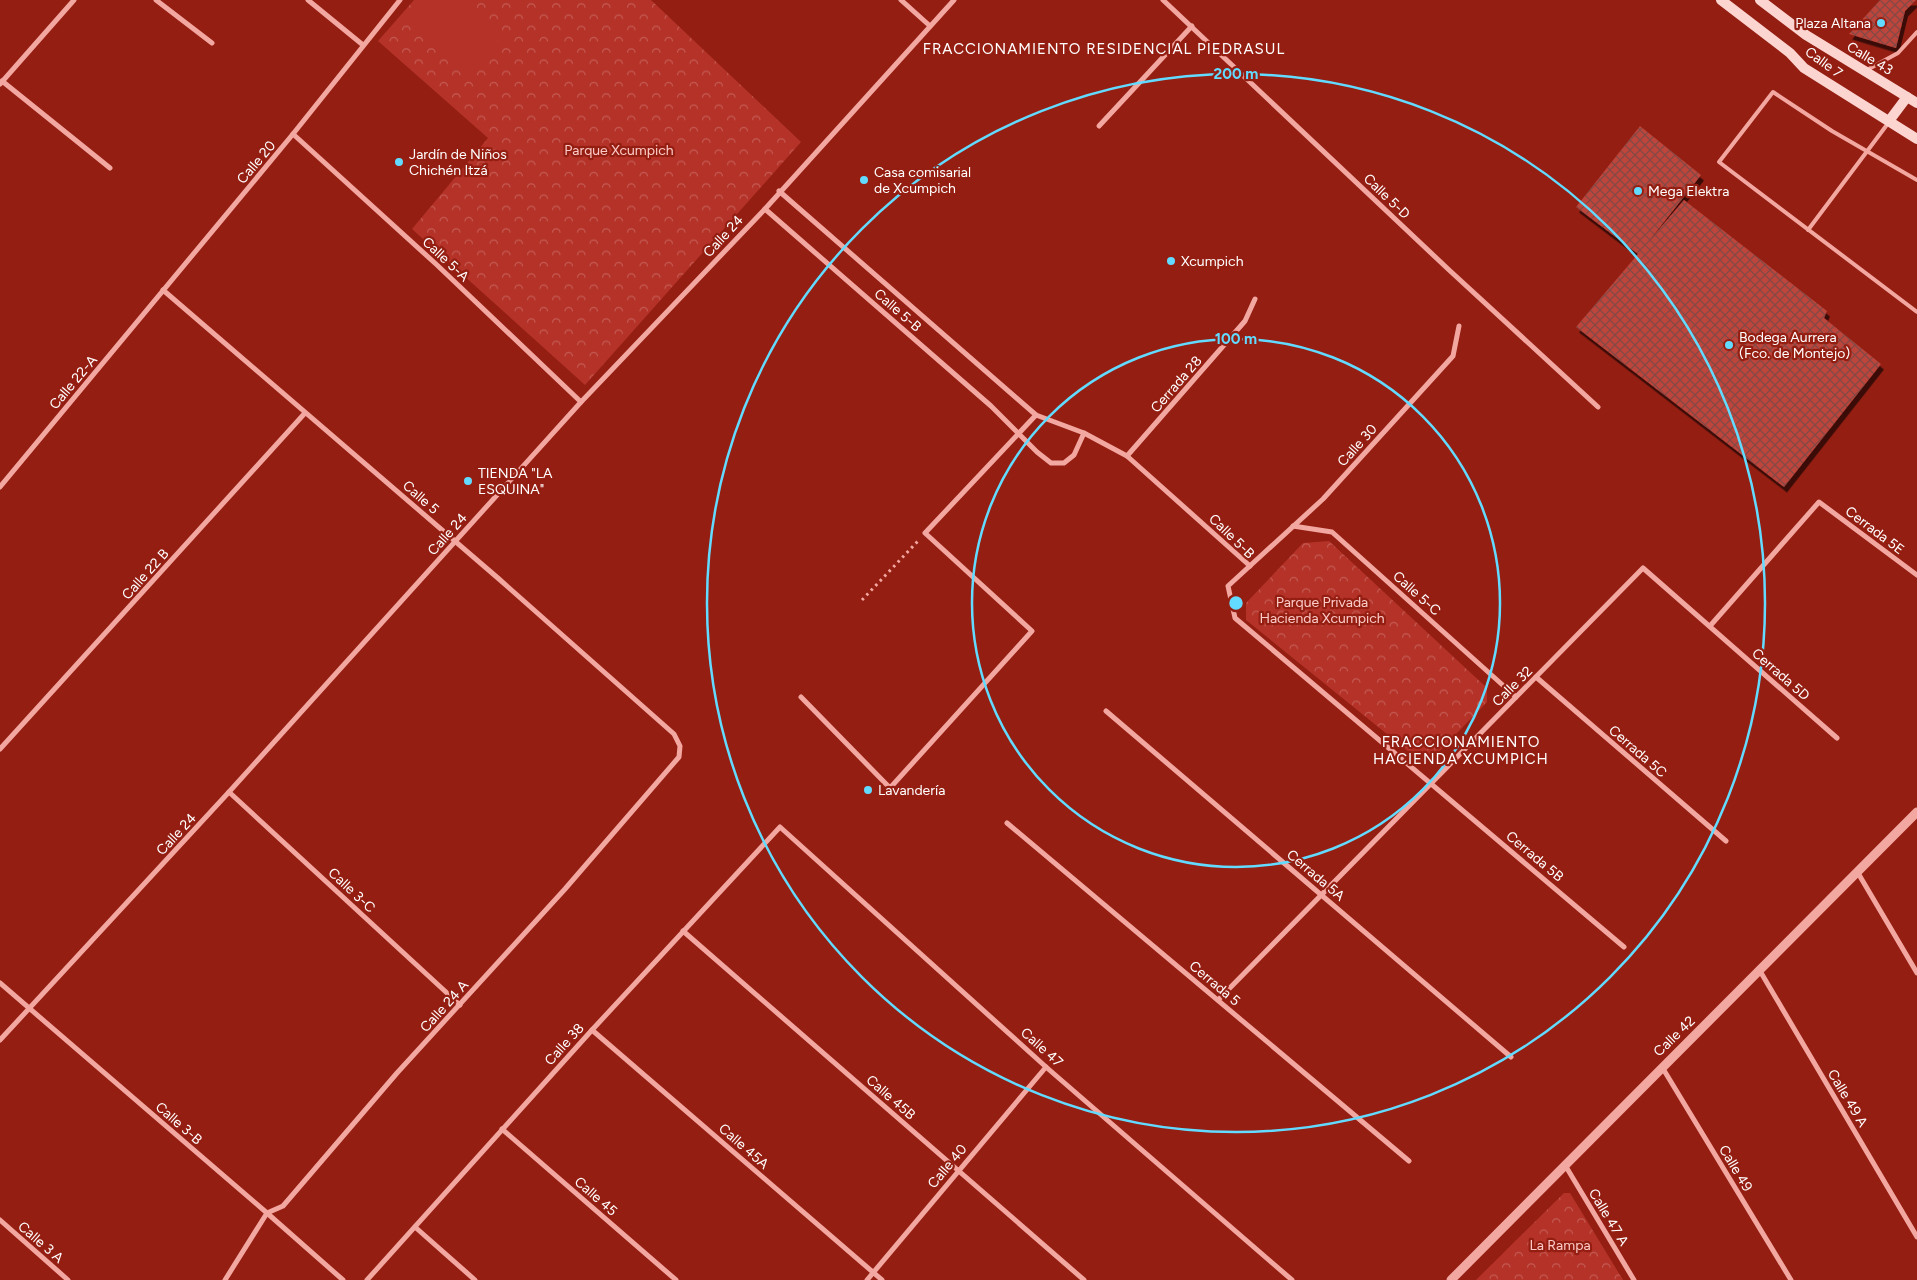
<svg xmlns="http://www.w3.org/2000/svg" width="1917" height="1280" font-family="Figtree,sans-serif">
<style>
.forest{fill:url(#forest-crowns)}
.garden{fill:#b53228}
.building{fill:url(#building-cross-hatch);filter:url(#shadow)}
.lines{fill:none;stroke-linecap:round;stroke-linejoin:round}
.path{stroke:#f3a7a1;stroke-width:3;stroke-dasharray:2.5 4;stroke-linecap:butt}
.service{stroke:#f3a7a1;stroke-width:4}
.minor{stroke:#f3a7a1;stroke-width:5}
.tertiary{stroke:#f3a7a1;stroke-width:9}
.secondary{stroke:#fcd4d0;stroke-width:10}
.ring{fill:none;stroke:#63daff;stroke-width:2.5}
.poi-dot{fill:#63daff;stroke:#941e12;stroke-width:2}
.labels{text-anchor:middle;stroke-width:4.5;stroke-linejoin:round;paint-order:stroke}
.poi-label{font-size:14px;fill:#fff;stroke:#941e12;text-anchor:start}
.street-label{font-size:14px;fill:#fff;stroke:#941e12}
.park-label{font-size:14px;fill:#fdccc9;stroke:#941e12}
.neighbourhood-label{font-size:15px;letter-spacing:1px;fill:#fff;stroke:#941e12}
.centre{fill:#63daff;stroke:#941e12;stroke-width:2.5}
.ring-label{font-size:15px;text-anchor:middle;font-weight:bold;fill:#63daff;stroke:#941e12;stroke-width:4.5;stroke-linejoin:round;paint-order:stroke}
</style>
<defs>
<pattern id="forest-crowns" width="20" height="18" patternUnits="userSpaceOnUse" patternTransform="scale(1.25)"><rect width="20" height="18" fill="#b53228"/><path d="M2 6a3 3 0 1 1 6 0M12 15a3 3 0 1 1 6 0" fill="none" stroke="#c45b53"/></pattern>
<pattern id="building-cross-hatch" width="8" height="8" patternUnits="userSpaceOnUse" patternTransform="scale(1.25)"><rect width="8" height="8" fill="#bd453b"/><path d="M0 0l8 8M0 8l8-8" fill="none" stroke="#844844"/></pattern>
<filter id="shadow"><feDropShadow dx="3" dy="5.5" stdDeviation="0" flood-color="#0009"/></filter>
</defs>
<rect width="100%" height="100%" fill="#941e12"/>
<g class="forest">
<polygon points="414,0 651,0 801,142 585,385 412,229 488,138 378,41"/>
<polygon points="1329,541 1487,688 1487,702 1430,761 1424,764 1246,620 1246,603 1303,543"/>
<polygon points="1564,1193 1570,1193 1623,1280 1476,1280"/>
</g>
<polygon class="garden" points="424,0 462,0 504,33 473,72 408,20"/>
<g class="building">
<polygon points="1880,0 1916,0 1905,11 1896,48 1849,34"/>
<polygon points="1640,126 1701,175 1649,241 1684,200 1827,311 1824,318 1881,364 1784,487 1576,327 1638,254 1576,207"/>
</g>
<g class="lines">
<polyline class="path" points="862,600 918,541"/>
<g class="service">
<polyline points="1865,71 1898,53 1917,32"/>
<polyline points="1917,180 1832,131 1773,92 1719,162 1917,312"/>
<polyline points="1808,230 1889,122"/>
</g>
<g class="minor">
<polyline points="156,0 212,43"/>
<polyline points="308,0 363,45"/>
<polyline points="901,0 930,26"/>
<polyline points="1163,0 1448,269 1598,407"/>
<polyline points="2,81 110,168"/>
<polyline points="0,84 74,0"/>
<polyline points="1099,126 1192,26"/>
<polyline points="293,134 437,265 581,402"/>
<polyline points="779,191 1036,415"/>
<polyline points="765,209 991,406 1037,452 1051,463 1064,463 1074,455 1084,433"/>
<polyline points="163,290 499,579 674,734 680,746 679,757 565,889 397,1073 283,1206 267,1213 225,1280"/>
<polyline points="1459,326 1453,356 1323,499 1228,586 1235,618 1624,947"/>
<polyline points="1127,456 1245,321 1255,299"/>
<polyline points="0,487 293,134 400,0"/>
<polyline points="1293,526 1332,532 1516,697"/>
<polyline points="1710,626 1819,502 1917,575"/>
<polyline points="1536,677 1726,841"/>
<polyline points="801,697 890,788 1032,631 925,533 1036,415 1084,433 1127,456 1250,566"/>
<polyline points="1106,711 1511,1057"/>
<polyline points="0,749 305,413"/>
<polyline points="229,792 460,1005"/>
<polyline points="1007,823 1409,1161"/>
<polyline points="1858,873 1917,973"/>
<polyline points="683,931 1084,1280"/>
<polyline points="1760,971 1917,1237"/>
<polyline points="0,983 267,1213 343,1280"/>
<polyline points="1218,1000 1643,568 1837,738"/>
<polyline points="592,1030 882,1280"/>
<polyline points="0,1040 229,792 581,402 765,209 954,0"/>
<polyline points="1662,1067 1791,1280"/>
<polyline points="502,1129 676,1280"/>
<polyline points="1565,1165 1634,1280"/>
<polyline points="0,1220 68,1280"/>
<polyline points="415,1227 475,1280"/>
<polyline points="367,1280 592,1030 780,827 1046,1067 1292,1280"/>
<polyline points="867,1280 1046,1067"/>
</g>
<polyline class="tertiary" points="1451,1280 1917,812"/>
<g class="secondary">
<polyline points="1721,0 1790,53 1804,68 1917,139"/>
<polyline points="1760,0 1806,35 1917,103"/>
<polyline points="1889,121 1907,97"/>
</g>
</g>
<g class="ring">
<circle cx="1236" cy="603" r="264"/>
<circle cx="1236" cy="603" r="529"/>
</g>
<g class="poi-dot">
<circle cx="1881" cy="23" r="5"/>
<circle cx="399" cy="162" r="5"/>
<circle cx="864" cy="180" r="5"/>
<circle cx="1638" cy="191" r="5"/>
<circle cx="1171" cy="261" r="5"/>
<circle cx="1729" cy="345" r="5"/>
<circle cx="468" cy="481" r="5"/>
<circle cx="868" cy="790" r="5"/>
</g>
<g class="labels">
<g class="poi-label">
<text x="1871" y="28" text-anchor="end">Plaza Altana</text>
<text x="409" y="159">Jardín de Niños<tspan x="409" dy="16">Chichén Itzá</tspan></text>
<text x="874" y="177">Casa comisarial<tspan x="874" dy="16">de Xcumpich</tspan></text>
<text x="1648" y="196">Mega Elektra</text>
<text x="1181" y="266">Xcumpich</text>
<text x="1739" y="342">Bodega Aurrera<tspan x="1739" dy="16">(Fco. de Montejo)</tspan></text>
<text x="478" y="478">TIENDA "LA<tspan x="478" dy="16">ESQUINA"</tspan></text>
<text x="878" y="795">Lavandería</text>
</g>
<g class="street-label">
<text transform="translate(1870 58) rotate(31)" y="5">Calle 43</text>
<text transform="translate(1824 62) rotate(36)" y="5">Calle 7</text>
<text transform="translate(256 162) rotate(-50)" y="5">Calle 20</text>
<text transform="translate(1387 196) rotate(44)" y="5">Calle 5-D</text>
<text transform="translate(723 236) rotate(-47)" y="5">Calle 24</text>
<text transform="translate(446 259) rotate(43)" y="5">Calle 5-A</text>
<text transform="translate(898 310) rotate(41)" y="5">Calle 5-B</text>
<text transform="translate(73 382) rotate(-50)" y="5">Calle 22-A</text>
<text transform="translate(1176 384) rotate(-49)" y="5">Cerrada 28</text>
<text transform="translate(1357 445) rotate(-48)" y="5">Calle 30</text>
<text transform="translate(421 497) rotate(41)" y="5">Calle 5</text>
<text transform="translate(1875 530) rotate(37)" y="5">Cerrada 5E</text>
<text transform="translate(447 534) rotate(-48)" y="5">Calle 24</text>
<text transform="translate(1232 536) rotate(44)" y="5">Calle 5-B</text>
<text transform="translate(145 574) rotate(-48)" y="5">Calle 22 B</text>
<text transform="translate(1417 593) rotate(42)" y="5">Calle 5-C</text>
<text transform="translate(1781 674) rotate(41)" y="5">Cerrada 5D</text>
<text transform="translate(1512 686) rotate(-45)" y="5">Calle 32</text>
<text transform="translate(1638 751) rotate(41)" y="5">Cerrada 5C</text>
<text transform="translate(176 834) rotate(-47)" y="5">Calle 24</text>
<text transform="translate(1535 856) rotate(40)" y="5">Cerrada 5B</text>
<text transform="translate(1316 875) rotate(40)" y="5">Cerrada 5A</text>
<text transform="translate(352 890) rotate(43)" y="5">Calle 3-C</text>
<text transform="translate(1215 983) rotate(40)" y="5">Cerrada 5</text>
<text transform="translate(444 1006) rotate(-48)" y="5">Calle 24 A</text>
<text transform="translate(1674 1036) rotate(-44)" y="5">Calle 42</text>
<text transform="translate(564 1044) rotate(-48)" y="5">Calle 38</text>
<text transform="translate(1042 1047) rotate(42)" y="5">Calle 47</text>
<text transform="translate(891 1097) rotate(41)" y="5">Calle 45B</text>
<text transform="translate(1848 1098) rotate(59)" y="5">Calle 49 A</text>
<text transform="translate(179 1123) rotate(41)" y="5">Calle 3-B</text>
<text transform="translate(744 1146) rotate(41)" y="5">Calle 45A</text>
<text transform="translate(947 1166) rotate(-50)" y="5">Calle 40</text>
<text transform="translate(1736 1168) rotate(59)" y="5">Calle 49</text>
<text transform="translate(596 1196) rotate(41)" y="5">Calle 45</text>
<text transform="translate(1609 1217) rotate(59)" y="5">Calle 47 A</text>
<text transform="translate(41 1242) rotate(41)" y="5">Calle 3 A</text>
</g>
<g class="park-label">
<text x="619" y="155">Parque Xcumpich</text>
<text x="1322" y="607">Parque Privada<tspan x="1322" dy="16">Hacienda Xcumpich</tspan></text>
<text x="1560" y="1250">La Rampa</text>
</g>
<g class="neighbourhood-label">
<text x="1104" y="54">FRACCIONAMIENTO RESIDENCIAL PIEDRASUL</text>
<text x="1461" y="747">FRACCIONAMIENTO<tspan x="1461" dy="17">HACIENDA XCUMPICH</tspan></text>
</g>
</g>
<circle cx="1236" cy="603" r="8" class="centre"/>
<g class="ring-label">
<text x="1236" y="79">200 m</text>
<text x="1236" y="344">100 m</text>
</g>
</svg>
